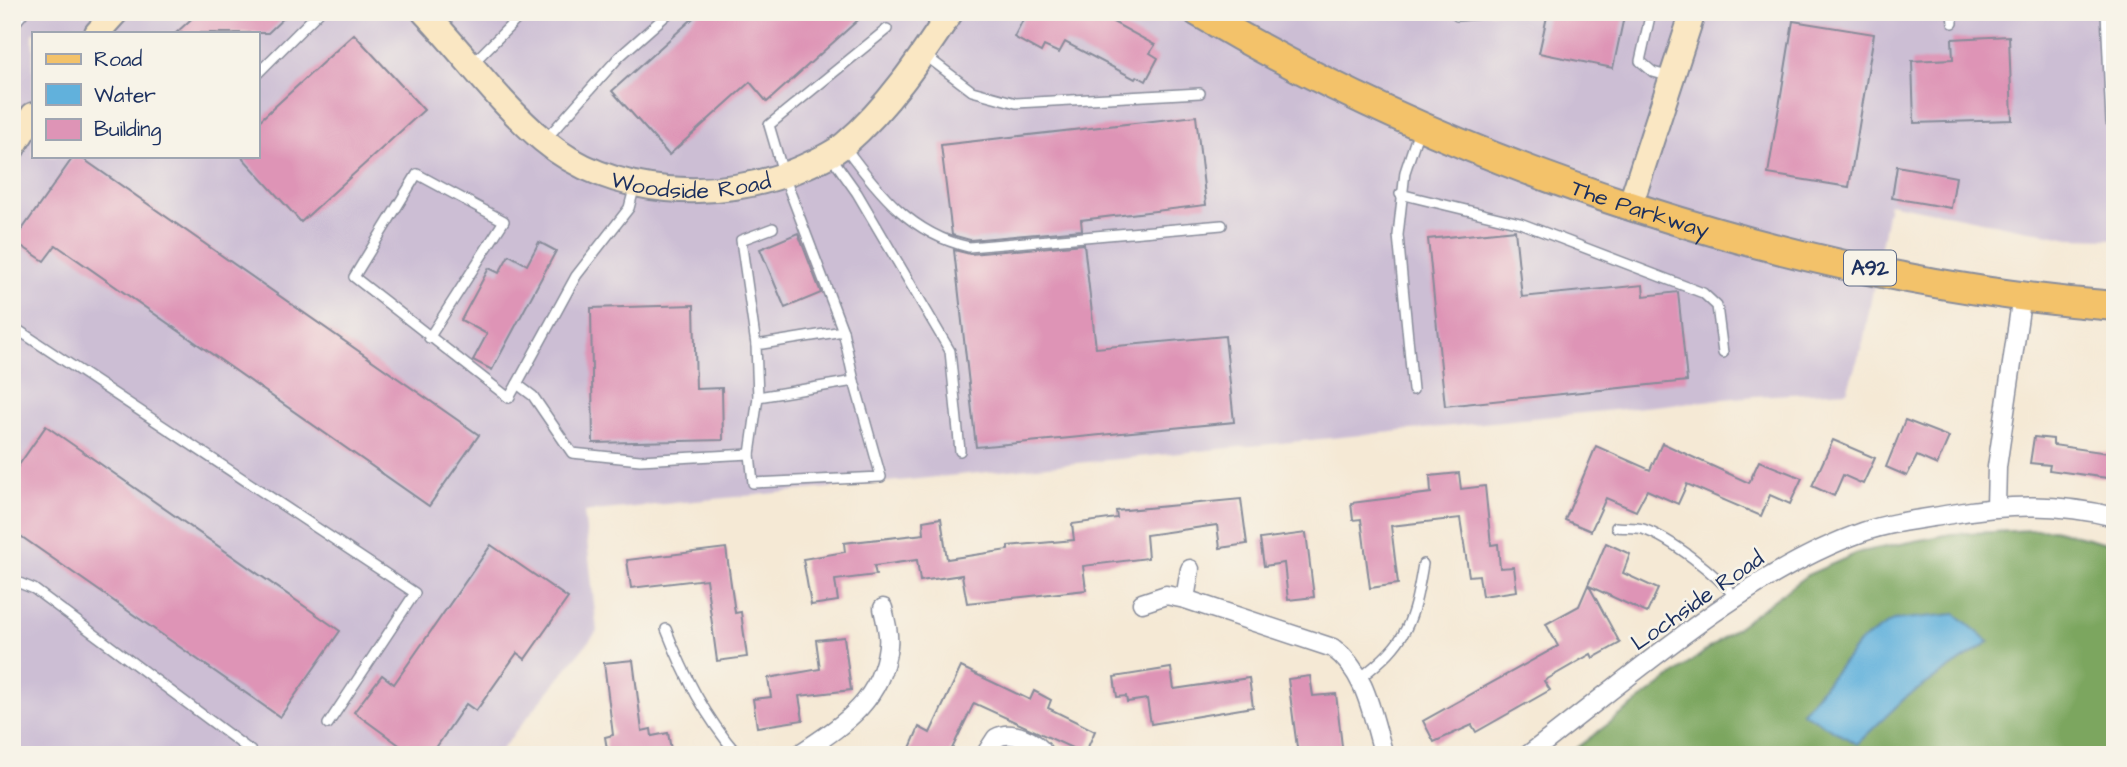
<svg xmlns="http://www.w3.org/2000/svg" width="2127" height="767" font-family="'Architects Daughter',sans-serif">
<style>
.industrial{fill:#ccbed4;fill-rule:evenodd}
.forest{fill:#7ca65f;stroke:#4c6a5e;stroke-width:2;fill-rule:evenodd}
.water{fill:#61b1dc;stroke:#3e709d;stroke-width:2}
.building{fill:#de94b6}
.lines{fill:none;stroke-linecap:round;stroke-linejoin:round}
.lane-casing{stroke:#888c9a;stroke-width:12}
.street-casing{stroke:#888c9a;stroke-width:21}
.secondary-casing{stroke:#888c9a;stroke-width:28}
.primary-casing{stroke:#888c9a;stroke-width:32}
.lane{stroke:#fff;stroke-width:9}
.street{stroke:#fff;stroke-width:18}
.secondary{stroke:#fae7c3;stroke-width:24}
.primary{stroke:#f3c26a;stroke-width:28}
.labels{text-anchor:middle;stroke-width:5;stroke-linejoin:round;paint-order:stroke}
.shield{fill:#f7f3e8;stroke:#5d6a87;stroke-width:2}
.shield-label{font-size:21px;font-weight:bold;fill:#1b2f5e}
.street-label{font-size:23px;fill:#1b2f5e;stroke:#f7f3e8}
</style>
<rect width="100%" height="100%" fill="#f7f3e8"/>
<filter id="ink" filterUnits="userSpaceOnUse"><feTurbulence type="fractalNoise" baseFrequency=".0143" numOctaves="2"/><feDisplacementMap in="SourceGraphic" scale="14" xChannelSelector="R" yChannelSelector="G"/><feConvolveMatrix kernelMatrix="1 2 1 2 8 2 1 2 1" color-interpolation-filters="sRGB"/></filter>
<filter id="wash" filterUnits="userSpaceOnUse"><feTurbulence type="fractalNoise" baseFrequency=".00686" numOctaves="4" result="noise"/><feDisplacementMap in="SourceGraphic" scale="28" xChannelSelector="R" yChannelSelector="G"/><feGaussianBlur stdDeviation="1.57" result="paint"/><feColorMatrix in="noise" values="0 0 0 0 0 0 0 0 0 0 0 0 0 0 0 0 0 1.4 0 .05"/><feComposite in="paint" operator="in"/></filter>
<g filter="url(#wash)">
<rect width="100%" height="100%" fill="#f5e9d5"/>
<path class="industrial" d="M12,12h2103v227l-45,-1 -181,-35 -26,140 -16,48 -92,5 -1171,116 13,119 -100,124h-485zM33,33h224v123h-224z"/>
<path class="forest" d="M2053,529l62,16v210h-548l240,-180 53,-23 91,-18zM1860,642h129l-84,56 -48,45 -55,-31z"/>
<polygon class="water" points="1956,614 1989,642 1905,698 1857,744 1802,712 1860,642 1894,620"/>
<g id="blocks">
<g class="building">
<polygon points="199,12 290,12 268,33 176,33"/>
<polygon points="700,12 867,12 767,102 750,82 669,155 612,91"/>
<polygon points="1027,12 1095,12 1155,45 1150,53 1158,58 1146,81 1137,76 1135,79 1065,42 1059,53 1044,46 1041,52 1014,37"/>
<polygon points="1548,12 1625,12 1613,68 1539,53"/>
<polygon points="1793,21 1874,34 1849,187 1768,174"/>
<polygon points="354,34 424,110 301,222 241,156 257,156 257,123"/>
<polygon points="2009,36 2012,120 1914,123 1912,61 1953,59 1952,39"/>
<polygon points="1196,116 1206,205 1081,220 1082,230 970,240 952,235 941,145"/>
<polygon points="74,156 79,156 479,435 429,506 56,245 44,261 14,241"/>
<polygon points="1897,166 1956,177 1951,208 1892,198"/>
<polygon points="1515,230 1522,297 1643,285 1644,296 1678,292 1687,381 1445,406 1428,239"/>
<polygon points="798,233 821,293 785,308 760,249"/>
<polygon points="539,242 556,251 492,370 473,360 487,334 461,320 489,268 499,273 509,255 527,265"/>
<polygon points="1084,244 1096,348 1225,336 1234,422 976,447 954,250 970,254"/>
<polygon points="694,305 696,389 722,388 723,440 593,443 591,308"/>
<polygon points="1905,420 1949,437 1937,465 1917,456 1907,476 1886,467"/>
<polygon points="46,426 340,631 280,717 12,530 12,475"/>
<polygon points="2034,437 2053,439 2053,445 2115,454 2115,479 2049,470 2050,465 2030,463"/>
<polygon points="1833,440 1875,458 1863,484 1843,475 1834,496 1812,486"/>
<polygon points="1662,443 1749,483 1759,461 1802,478 1790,504 1770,495 1761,516 1687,484 1678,504 1647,490 1636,511 1606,498 1591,531 1565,520 1596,446 1650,470"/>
<polygon points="1459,473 1461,489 1485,486 1491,545 1498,544 1500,568 1514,567 1517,591 1482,596 1479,575 1469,576 1460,518 1391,526 1398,584 1370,588 1361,519 1353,520 1351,503 1431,493 1430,476"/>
<polygon points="1241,499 1247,544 1220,548 1217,525 1146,535 1148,558 1083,566 1086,590 967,603 962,575 920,581 917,560 874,566 876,575 835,580 838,601 811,605 803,559 845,552 844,543 924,534 923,521 941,518 947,559 1008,550 1008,546 1074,540 1072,524 1117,518 1116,511"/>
<polygon points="1306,533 1314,597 1288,600 1284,563 1264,566 1260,539"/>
<polygon points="1606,543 1630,554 1623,573 1658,589 1647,613 1589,586 1620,643 1593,658 1591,654 1544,681 1550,690 1476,732 1472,725 1434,742 1423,721 1558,646 1546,624 1579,606"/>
<polygon points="491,545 568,598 525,659 517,653 476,711 466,704 431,755 413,755 354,712 382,675 394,684"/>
<polygon points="726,548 735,613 741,612 747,657 717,661 706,579 631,588 627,560"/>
<polygon points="844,637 851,690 799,696 803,720 757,727 753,699 771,697 768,678 820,669 816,640"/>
<polygon points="633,660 642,731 651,729 652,736 668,733 672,755 608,755 605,737 613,735 604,663"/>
<polygon points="961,667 1030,700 1034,691 1051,700 1048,708 1095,731 1085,754 974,703 949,755 907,755 919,727 930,733"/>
<polygon points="1171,668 1174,689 1249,678 1253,707 1151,724 1147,699 1127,702 1126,696 1117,697 1114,677"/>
<polygon points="1310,676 1313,696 1336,694 1343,755 1298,755 1288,679"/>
</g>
</g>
</g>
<g filter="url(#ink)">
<use href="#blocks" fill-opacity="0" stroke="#888c9a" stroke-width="2"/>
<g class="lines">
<defs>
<g id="lane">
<polyline points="1461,12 1457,16 1500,12"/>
<polyline points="1651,12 1640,61 1653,72 1671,77"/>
<polyline points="1952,12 1953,23"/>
<polyline points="2106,12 2111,122"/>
<polyline points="12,27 24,12"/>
<polyline points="926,56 972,91 1016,103 1200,93"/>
<polyline points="473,63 524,12"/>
<polyline points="257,74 319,12"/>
<polyline points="545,140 619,57 670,12"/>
<path d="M845,147c33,45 66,87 124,100l253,-22"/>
<polyline points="830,155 857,193 950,351 960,451"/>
<polyline points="635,185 629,208 576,276 517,384 533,396 572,453 640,460 750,454 753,483 881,477 854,381 843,331 784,176 769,125 887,29"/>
<polyline points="1400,194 1520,223 1703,293 1717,306 1723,353"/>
<polyline points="12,326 415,593 328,724"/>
<polyline points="429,338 504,221 417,174 354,277 509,398 517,384"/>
<polyline points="756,345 741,240 773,228"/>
<polyline points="1413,390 1398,235 1405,172 1419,130"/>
<polyline points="758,397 756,345 843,331"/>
<polyline points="750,454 758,397 854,381"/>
<path d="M1616,527c8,1 19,0 27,2 29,10 73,45 93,69"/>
<polyline points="12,580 34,589 251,751"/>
<path d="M666,629c18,46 39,88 72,126"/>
<path d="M1360,678c48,-37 53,-55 63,-114"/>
</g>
<g id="street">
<polyline points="1996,506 1997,467 2022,295"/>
<polyline points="1185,599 1190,569"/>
<path d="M1142,603l24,-8 19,4 148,49c34,25 39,68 51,107"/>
<path d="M798,755c43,-29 83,-52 90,-109 2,-12 -3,-27 -5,-38"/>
<path d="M985,755l11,-17c15,-9 41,3 49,17"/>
<path d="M1528,755c102,-77 216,-181 335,-223 29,-10 59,-13 89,-18 56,-10 107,-11 163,3"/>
</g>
<g id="secondary">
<path id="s1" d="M424,12c40,42 75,91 119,128 68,58 177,63 256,29 16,-7 33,-14 46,-25 43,-37 75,-85 106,-132"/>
<polyline points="97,33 116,12"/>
<polyline points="12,149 33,115"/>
<polyline points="1630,206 1693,12"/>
</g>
<g id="primary">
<path id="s2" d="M1198,12c266,158 608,270 917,294"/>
</g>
</defs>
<use href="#lane" class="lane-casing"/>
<use href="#street" class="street-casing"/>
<use href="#secondary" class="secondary-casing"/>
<use href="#primary" class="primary-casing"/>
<use href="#lane" class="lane"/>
<use href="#street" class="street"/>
<use href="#secondary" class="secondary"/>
<use href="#primary" class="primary"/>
</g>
</g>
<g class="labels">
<rect class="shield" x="1844" y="250.5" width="52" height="35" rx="5"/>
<g class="shield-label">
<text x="1870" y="275">A92</text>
</g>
<g class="street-label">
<text dy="8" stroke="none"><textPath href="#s1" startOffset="334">Woodside Road</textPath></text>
<text dy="8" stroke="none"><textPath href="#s2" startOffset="485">The Parkway</textPath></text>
<text transform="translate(1697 600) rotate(-35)" y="8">Lochside Road</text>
</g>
</g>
<rect width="2127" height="767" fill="none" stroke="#f7f3e8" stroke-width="42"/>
<rect x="32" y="32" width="228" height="126" fill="#f7f3e8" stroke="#9fa5b1" stroke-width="2"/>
<rect x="46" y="54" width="35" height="10" fill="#f3c26a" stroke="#9fa5b1" stroke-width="2"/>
<text x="94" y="66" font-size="21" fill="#1b2f5e">Road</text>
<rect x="46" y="84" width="35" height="21" fill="#61b1dc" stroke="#9fa5b1" stroke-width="2"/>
<text x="94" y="102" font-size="21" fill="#1b2f5e">Water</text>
<rect x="46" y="119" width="35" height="21" fill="#de94b6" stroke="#9fa5b1" stroke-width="2"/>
<text x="94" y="136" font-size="21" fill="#1b2f5e">Building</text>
</svg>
